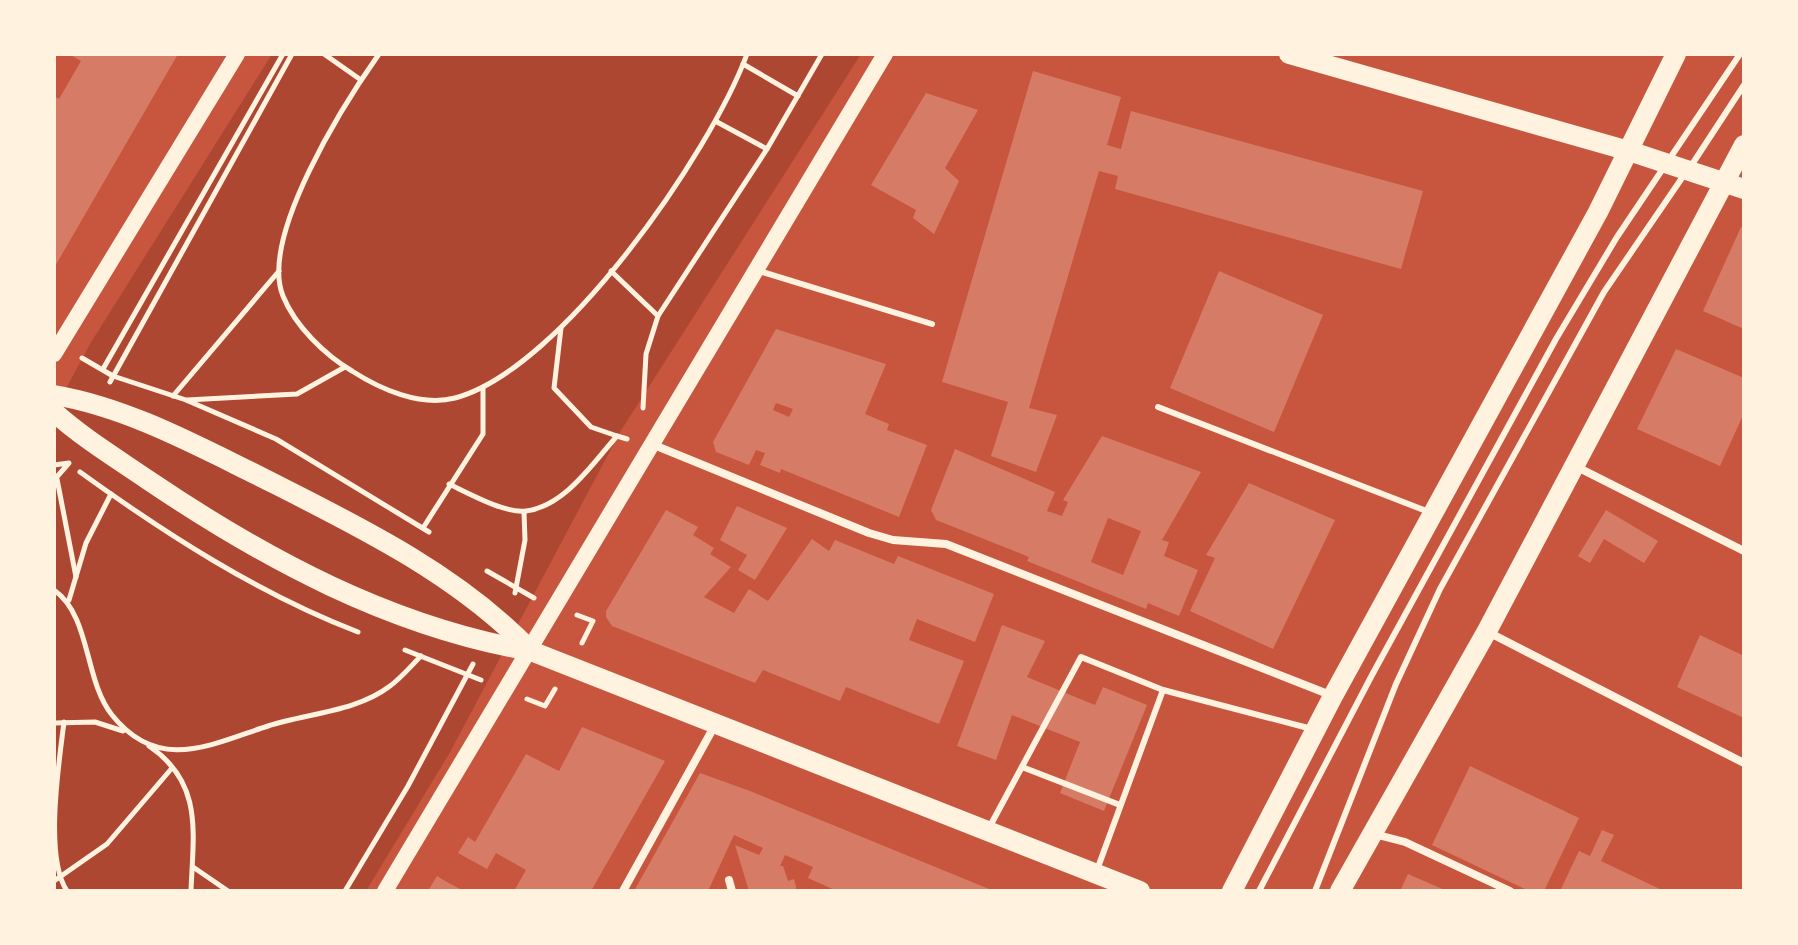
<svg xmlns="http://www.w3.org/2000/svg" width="1798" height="945" font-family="Ubuntu,sans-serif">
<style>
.green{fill:#ae4732}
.building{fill:#d67c66;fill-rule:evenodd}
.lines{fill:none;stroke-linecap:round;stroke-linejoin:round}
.path{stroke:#fff3e0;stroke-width:5}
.service{stroke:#fff3e0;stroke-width:6}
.minor{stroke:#fff3e0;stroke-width:8}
.secondary{stroke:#fff3e0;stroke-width:16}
.primary{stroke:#fff3e0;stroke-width:20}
</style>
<rect width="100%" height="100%" fill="#c8553d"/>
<polygon class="green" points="272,54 861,54 620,432 449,754 366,891 54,891 54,411 90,344"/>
<g class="building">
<polygon points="69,54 178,54 54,268 54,96 59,99 81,61"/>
<polygon points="1033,71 1121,97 1107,145 1121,149 1131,111 1423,191 1401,269 1115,189 1118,176 1099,171 1029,408 1057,415 1036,472 991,456 1008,402 942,382"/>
<polygon points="926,93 978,110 945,168 959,181 934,234 913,218 916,210 871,185"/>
<polygon points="1741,227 1744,228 1744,329 1703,311"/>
<polygon points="1219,271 1323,315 1274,432 1170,388"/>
<path d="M776,329l110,35 -21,50 24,10 -2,6 40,15 -28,72 -118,-48 -1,4 -20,-8 5,-12 -9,-3 -7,15 -33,-13 -3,-10zM776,403l17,6 -4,8 -16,-7z"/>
<polygon points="1676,349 1744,378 1744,413 1720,466 1637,429"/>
<path d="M1102,436l99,36 -39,68 7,2 -5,14 34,14 -19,46 -31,-13 -2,6 -119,-48 2,-4 -93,-37 -5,-10 24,-61 100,43 -8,19 15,5 6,-14 -5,-2zM1108,518l33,13 -18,44 -32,-13z"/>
<polygon points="1249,483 1335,520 1273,649 1190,611 1215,558 1206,555"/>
<polygon points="737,506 787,528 755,580 738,570 747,555 720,540"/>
<polygon points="666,510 698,527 693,535 714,548 710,554 731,567 704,597 734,613 749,589 768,601 812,539 829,551 835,540 894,564 898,556 994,594 975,642 917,619 909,640 964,661 939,724 846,687 840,701 763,670 755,683 612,626 606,617 606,611"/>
<polygon points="1606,510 1658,541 1644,563 1604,539 1590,563 1578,556"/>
<polygon points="1002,625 1045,641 1027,677 1095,705 1103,687 1147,705 1104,811 1060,793 1080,742 1012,715 996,760 957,746"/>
<polygon points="1700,635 1744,656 1744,718 1677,687"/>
<polygon points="582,727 665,761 591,891 514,891 526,870 496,853 487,869 458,853 468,837 475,842 526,754 559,771"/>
<polygon points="1470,766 1579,818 1544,891 1529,891 1432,845"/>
<polygon points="700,773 750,791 994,891 837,891 808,878 813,867 785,855 780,866 783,866 788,881 794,879 797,891 749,891 735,845 759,855 763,848 734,835 708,891 634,891"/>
<polygon points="1602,830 1614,835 1601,861 1664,891 1560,891 1579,851 1590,856"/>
<polygon points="1408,874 1447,891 1400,891"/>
<polygon points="437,876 445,881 464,891 428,891"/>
</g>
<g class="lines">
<g class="path">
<polyline points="324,54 361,80"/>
<path d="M379,54c-34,48 -120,183 -96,242 12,30 42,59 69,75 28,18 68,36 103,27 106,-28 255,-244 292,-344"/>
<polyline points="743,64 798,96"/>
<polyline points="717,122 767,149"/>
<polyline points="611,271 658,316"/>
<polyline points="561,328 554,388 591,427 617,436"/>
<polyline points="82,358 113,376 186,400 276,439 429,532"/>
<polyline points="103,369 283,54"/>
<polyline points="110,382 292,54"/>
<polyline points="173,396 279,271"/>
<polyline points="187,400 297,394 345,367"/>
<polyline points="643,408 646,354 658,316 767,149 822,54"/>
<polyline points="54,465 69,463 55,479"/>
<path d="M80,472c86,62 179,122 278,160"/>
<polyline points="57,479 76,577"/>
<path d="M449,484c19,9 57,30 77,27 39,-5 67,-48 91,-75l10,3"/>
<polyline points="423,528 483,434 483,387"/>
<polyline points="487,571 534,598"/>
<path d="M54,590c37,26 30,90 58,125 47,59 100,29 156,11 40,-13 88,-14 122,-40 11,-8 21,-20 31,-30"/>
<polyline points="515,593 525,540 524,512"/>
<polyline points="69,600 86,543 111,494"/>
<polyline points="577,615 593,621 582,643"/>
<polyline points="405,650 481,680"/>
<polyline points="527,699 545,706 555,689"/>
<path d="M64,722c-5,41 -20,135 3,169"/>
<polyline points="54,723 95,722 123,731"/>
<path d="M149,746c55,37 44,88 42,145"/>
<polyline points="193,867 228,891"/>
<polyline points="54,881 107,844 172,768"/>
<polyline points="345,891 408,786 473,664"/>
</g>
<g class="service">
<polyline points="1691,166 1744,85"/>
<polyline points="759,271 932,324"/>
<polyline points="1158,407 1429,512"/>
<polyline points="1022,767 1120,805"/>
<polyline points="989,828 1081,657 1163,690 1312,729"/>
<polyline points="1097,870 1163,690"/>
<polyline points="1259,891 1372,675 1556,339 1617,237 1740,54"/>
<polyline points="1315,891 1396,684 1440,589 1604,292 1684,175"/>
</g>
<g class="minor">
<polyline points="654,445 869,533 893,540 946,544 1333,696"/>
<polyline points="1577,467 1744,551"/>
<polyline points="1488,632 1744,763"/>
<polyline points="1374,834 1405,842 1510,891"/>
<polyline points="729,880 732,891"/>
<polyline points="623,891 715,725"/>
</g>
<g class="secondary">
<polyline points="54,354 237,54"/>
<polyline points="385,891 885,54"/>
</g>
<g class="primary">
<polyline points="1289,54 1629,151 1744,189"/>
<path d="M54,395c71,12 138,48 203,80 95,48 200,98 274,176"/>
<path d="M54,412c29,26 62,46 94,68 117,79 243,147 383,171l609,240"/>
<polyline points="1232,891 1333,696 1598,212 1676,54"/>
<polyline points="1340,891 1487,631 1744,145"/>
</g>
</g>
<rect width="1798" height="945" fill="none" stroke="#fff3e0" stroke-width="112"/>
</svg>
